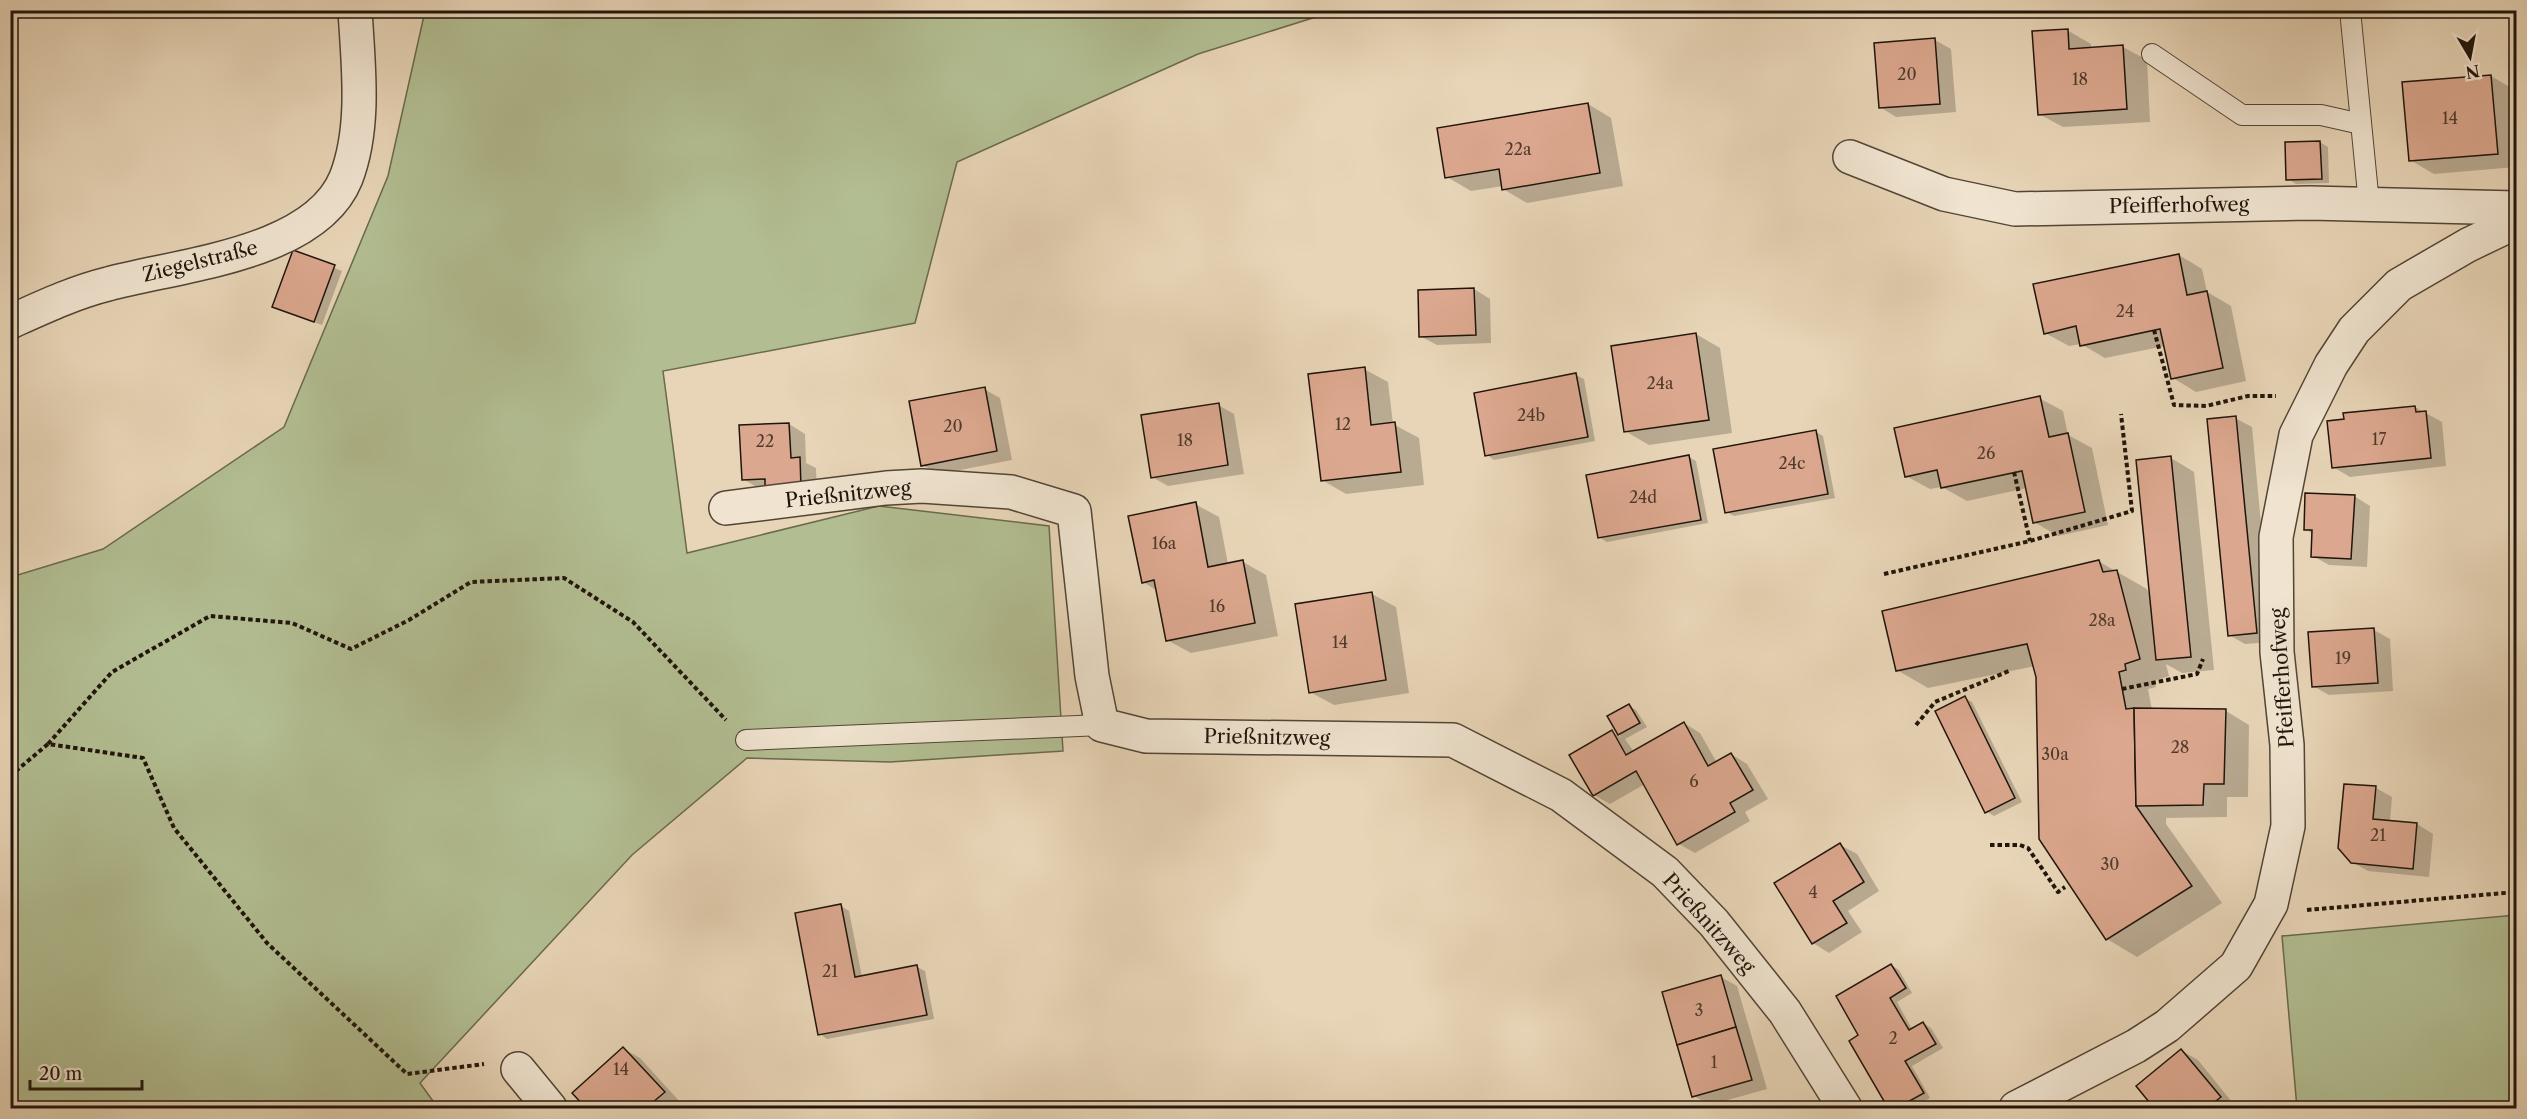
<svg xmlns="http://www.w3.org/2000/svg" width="2527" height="1119" font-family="'Libre Caslon Text',serif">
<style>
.green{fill:#b2be92;stroke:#696a4e;stroke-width:1.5}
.shadow{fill:#0003}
.building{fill:#dba78e;stroke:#20150b;stroke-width:1.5}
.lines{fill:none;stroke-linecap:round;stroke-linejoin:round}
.lane-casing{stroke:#524536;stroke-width:22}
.street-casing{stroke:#524536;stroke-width:36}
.path{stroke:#20150b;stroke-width:4;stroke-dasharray:4.5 3;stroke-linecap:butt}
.lane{stroke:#f0e4d0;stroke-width:20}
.street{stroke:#f0e4d0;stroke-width:33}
.labels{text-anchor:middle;stroke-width:4.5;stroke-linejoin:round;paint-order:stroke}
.number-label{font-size:16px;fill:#4f3a2c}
.street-label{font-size:20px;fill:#20150b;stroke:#f0e4d0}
</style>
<rect width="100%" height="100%" fill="#e8d5b7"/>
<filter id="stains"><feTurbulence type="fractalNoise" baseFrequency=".00333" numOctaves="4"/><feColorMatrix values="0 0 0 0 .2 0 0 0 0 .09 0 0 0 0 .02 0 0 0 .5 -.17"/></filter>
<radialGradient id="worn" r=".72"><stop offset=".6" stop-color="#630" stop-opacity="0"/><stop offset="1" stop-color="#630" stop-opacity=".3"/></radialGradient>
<g class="green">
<polygon points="425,11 1335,11 1198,54 957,162 915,323 663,371 687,553 879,506 1049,526 1063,751 890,762 747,758 632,855 420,1083 438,1108 11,1108 11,577 103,549 284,427 388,176"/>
<polygon points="2516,915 2516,1108 2297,1108 2282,936"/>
</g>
<g class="shadow">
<polygon points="376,10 425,10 424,18 382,14"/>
<polygon points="2067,30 2091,44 2091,49 2123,47 2147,60 2150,122 2063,127 2039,114"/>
<polygon points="1935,40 1951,49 1956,112 1896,117 1880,107"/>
<polygon points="2491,76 2515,90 2516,167 2434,174 2410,160"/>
<polygon points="1588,104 1611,118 1623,186 1527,203 1503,189 1503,186 1471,191 1447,177"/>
<polygon points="2320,142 2328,147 2329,183 2296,184 2288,179"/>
<polygon points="294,252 342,271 322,325 282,310"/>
<polygon points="2179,255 2202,269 2207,292 2231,306 2246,381 2196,392 2173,378 2165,346 2105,358 2081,344 2069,346 2045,333"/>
<polygon points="1474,289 1490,299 1491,343 1437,345 1420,336"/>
<polygon points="1696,334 1720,348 1732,433 1649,445 1625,431"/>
<polygon points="1364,369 1388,382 1393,424 1419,438 1424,485 1346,494 1322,480"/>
<polygon points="1576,375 1584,379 1595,441 1494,460 1487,455"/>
<polygon points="984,389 1000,398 1012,460 939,474 922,465"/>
<polygon points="2039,398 2063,411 2068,435 2092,448 2108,525 2058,536 2034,522 2027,488 1967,501 1942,487 1930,489 1906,476"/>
<polygon points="1218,405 1234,414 1244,474 1168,486 1152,477"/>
<polygon points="2415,407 2442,422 2446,466 2350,477 2333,467"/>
<polygon points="2235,418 2252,427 2272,642 2245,644 2229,635"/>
<polygon points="789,424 805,434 806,463 816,468 817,497 760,489 743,479"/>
<polygon points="1816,432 1823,436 1835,498 1734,516 1726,512"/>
<polygon points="1689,457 1696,461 1708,523 1607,542 1599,537"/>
<polygon points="2171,458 2194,472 2214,670 2182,673 2166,664 2169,676 2154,681 2156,687 2148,689 2152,710 2226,711 2249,725 2248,797 2227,797 2227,817 2166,818 2166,824 2222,903 2137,957 2107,939 2035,666 1928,688 1897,670 2098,561 2147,589 2152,602"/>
<polygon points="2354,496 2370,506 2367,567 2329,565 2313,556 2313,534 2305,529"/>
<polygon points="1195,504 1219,517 1228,564 1243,562 1266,575 1278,636 1191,653 1167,640 1156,590 1143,582"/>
<polygon points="1372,594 1396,607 1409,693 1334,705 1310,692"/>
<polygon points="2374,630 2390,639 2393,691 2329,695 2313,686"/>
<polygon points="1965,698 1972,702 2022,802 1994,816 1986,811"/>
<polygon points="1629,706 1636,710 1647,727 1625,739 1634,752 1684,723 1700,733 1717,763 1731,754 1747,764 1768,799 1745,812 1750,821 1695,853 1679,844 1645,784 1610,804 1594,795 1612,732 1621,737 1609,716"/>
<polygon points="2376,788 2392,797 2390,822 2417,824 2433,834 2429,877 2368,871 2352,862"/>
<polygon points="1840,845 1857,854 1879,891 1848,911 1862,932 1829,953 1813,943"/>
<polygon points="841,906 849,911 862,977 917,967 925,971 934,1019 827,1039 820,1034"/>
<polygon points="1891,965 1899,970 1912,993 1897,1002 1912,1029 1923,1023 1931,1028 1943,1048 1912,1066 1930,1098 1911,1108 1890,1108 1851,1041 1860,1036"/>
<polygon points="1721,977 1737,986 1767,1089 1710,1105 1694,1096"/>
<polygon points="624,1049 640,1058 680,1102 672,1108 588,1108 574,1093"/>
<polygon points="2182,1051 2198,1060 2236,1107 2156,1108 2138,1086"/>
</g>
<g class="building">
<polygon points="374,10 417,10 416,14"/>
<polygon points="2068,29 2069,49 2123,45 2127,109 2038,115 2032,31"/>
<polygon points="1935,38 1940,104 1879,108 1874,43"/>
<polygon points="2491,75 2498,154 2409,161 2402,82"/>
<polygon points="1588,103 1600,173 1502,190 1499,169 1445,178 1437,128"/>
<polygon points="2320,141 2322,179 2286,180 2285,142"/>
<polygon points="293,250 335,265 314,322 272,307"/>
<polygon points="2179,254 2187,295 2207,291 2223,368 2171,379 2160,329 2080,346 2076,326 2044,334 2033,284"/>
<polygon points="1474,288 1476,335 1419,337 1418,290"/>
<polygon points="1696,333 1709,420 1624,432 1611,346"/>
<polygon points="1365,367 1371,425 1395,422 1401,472 1321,481 1308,374"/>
<polygon points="1576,373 1588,437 1485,456 1474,393"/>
<polygon points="985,387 997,451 921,466 909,401"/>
<polygon points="2040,396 2049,437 2068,433 2085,512 2033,523 2022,471 1941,488 1937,470 1905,477 1894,428"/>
<polygon points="1219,403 1228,465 1151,478 1141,415"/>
<polygon points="2415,406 2416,412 2426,411 2431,458 2332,468 2327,421 2344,419 2343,413"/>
<polygon points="2236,416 2257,633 2228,636 2207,419"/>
<polygon points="789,423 791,458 800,457 801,488 765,489 765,479 742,480 739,425"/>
<polygon points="1816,430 1828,494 1725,513 1713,449"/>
<polygon points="1689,455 1701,520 1598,538 1586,475"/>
<polygon points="2171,456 2191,657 2156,660 2136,460"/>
<polygon points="2305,493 2355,495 2351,559 2311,557 2312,530 2304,530"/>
<polygon points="1196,502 1208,567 1243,560 1255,623 1166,641 1154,580 1142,583 1128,516"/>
<polygon points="2099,560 2103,572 2117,570 2140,659 2125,664 2126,670 2119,672 2126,709 2134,708 2136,806 2192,886 2106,940 2039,839 2036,677 2027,644 1896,671 1882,611"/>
<polygon points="1372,592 1386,680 1309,693 1295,604"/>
<polygon points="2374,628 2378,683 2312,687 2308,632"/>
<polygon points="1965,696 2015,798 1985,813 1935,711"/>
<polygon points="1629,704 1640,723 1618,735 1607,716"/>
<polygon points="2134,708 2226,709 2224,784 2204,784 2203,805 2136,806"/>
<polygon points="1684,722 1708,766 1731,753 1753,790 1730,803 1735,812 1677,845 1636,771 1593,796 1569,755 1612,730 1626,755"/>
<polygon points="2344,784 2376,786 2373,819 2417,823 2413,869 2351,863 2338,848"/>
<polygon points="1840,843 1864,882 1833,901 1847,923 1812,944 1774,883"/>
<polygon points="841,904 855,977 917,965 927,1015 818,1035 795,913"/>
<polygon points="1891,964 1906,988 1890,998 1909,1030 1923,1022 1936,1044 1905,1061 1924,1093 1897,1108 1888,1108 1849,1041 1858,1035 1836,996"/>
<polygon points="1721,975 1736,1027 1677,1045 1662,992"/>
<polygon points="1736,1027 1752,1080 1692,1097 1677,1045"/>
<polygon points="623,1047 665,1092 646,1108 586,1108 572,1093"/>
<polygon points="2181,1049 2221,1097 2207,1108 2154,1108 2136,1086"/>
</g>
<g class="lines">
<defs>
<g id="lane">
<polyline points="2350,10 2369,204"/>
<polyline points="2152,54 2242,115 2321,115 2361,124"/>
<polyline points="746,740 1102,725"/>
</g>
<g id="street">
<polyline points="1850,157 1944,194 2015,209 2310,203 2516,208"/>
<path d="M10,322c31,-14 65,-30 98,-38 69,-19 207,-29 238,-106 20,-52 12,-114 9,-168"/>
<polyline points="726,508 886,488 922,486 1011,492 1074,511 1092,676 1102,725 1146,736 1453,740 1561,795 1665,872 1714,923 1785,1012 1845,1108"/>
<polyline points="518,1069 550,1108"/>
<polyline points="2016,1108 2136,1046 2167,1026 2236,966 2271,904 2288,826 2287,745 2277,652 2276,537 2296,435 2331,365 2354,330 2399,285 2468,245 2516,222"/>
</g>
</defs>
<use href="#lane" class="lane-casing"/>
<use href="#street" class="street-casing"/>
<g class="path">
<polyline points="2154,330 2174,405 2206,406 2248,396 2276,396"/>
<polyline points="2014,472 2030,541"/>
<polyline points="2515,536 2516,536"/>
<polyline points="1884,574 2030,541 2132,511 2121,414"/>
<polyline points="2122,689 2197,674 2203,659"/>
<polyline points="1916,725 1935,702 2009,671"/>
<polyline points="48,744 112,672 210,616 292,623 351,649 409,620 471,582 564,578 633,622 726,720"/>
<polyline points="10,776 48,744 143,758 174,828 267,943 407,1074 484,1064"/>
<polyline points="1990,845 2020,845 2028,848 2058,892 2065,887"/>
<polyline points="2307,910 2516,892"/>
</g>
<use href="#lane" class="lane"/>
<use href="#street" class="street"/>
</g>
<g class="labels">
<g class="number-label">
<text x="1907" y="80">20</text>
<text x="2080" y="85">18</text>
<text x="2450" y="124">14</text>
<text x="1518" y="155">22a</text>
<text x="2125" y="317">24</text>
<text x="1660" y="389">24a</text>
<text x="1531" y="421">24b</text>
<text x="1343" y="430">12</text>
<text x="953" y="432">20</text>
<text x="2379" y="445">17</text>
<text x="1185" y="446">18</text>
<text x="765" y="447">22</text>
<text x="1986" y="459">26</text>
<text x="1792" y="469">24c</text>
<text x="1643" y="503">24d</text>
<text x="1164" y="549">16a</text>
<text x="1217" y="612">16</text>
<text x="2102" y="626">28a</text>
<text x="1340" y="648">14</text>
<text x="2343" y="664">19</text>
<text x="2180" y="753">28</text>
<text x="2055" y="760">30a</text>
<text x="1694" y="787">6</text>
<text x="2378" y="841">21</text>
<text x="2110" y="870">30</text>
<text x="1813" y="898">4</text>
<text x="830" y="977">21</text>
<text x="1699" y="1016">3</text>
<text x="1893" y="1044">2</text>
<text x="1714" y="1068">1</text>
<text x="621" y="1075">14</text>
</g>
<g class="street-label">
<text transform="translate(2179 205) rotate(-1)" y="7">Pfeifferhofweg</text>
<text transform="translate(200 261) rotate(-14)" y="7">Ziegelstraße</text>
<text transform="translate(848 494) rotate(-6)" y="7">Prießnitzweg</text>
<text transform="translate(2282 678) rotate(-94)" y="7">Pfeifferhofweg</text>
<text transform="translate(1267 737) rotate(1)" y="7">Prießnitzweg</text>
<text transform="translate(1709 923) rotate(48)" y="7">Prießnitzweg</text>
</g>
</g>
<rect width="2527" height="1119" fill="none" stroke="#e8d5b7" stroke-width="36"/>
<rect x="12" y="12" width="2503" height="1095" fill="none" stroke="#20150b" stroke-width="3"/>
<rect x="18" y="18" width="2491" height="1083" fill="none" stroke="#20150b" stroke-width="1.5"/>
<g transform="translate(2470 57) rotate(170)" stroke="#f0e4d0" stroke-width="4.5" paint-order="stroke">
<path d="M0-4.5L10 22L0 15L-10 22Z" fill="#20150b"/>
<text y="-9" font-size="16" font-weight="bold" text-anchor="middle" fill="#20150b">N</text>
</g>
<path d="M30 1080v9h112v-9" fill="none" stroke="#20150b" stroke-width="3"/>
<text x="39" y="1080" font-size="18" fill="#20150b" stroke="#f0e4d0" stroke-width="4.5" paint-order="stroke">20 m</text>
<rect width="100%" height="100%" filter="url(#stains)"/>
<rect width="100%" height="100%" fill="url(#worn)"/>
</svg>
